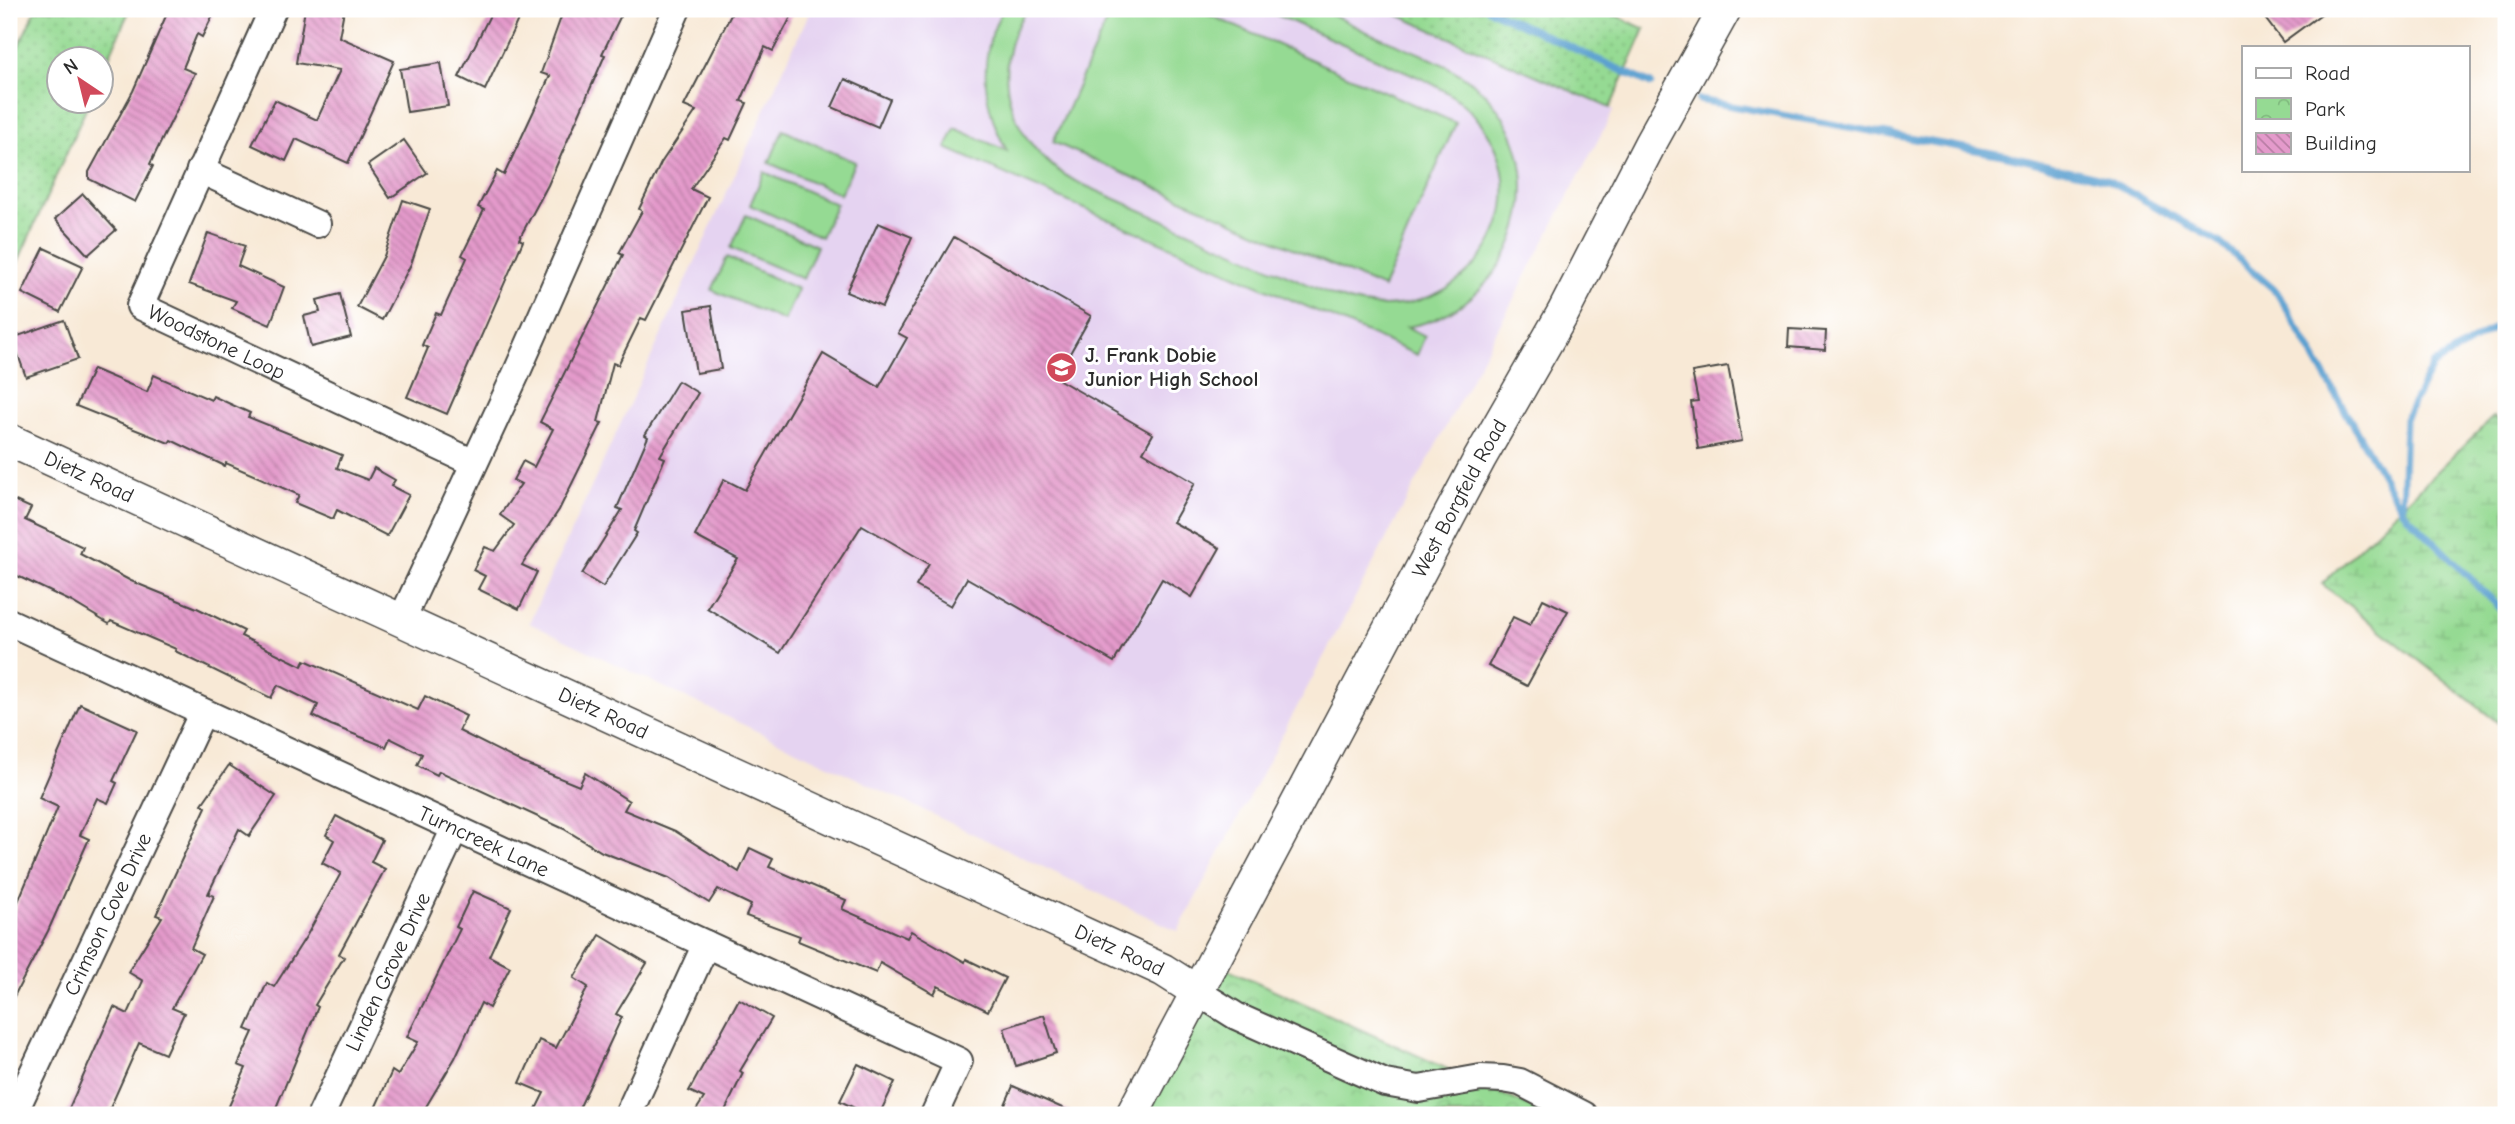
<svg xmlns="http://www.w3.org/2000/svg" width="2515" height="1124" font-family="'Comic Neue',sans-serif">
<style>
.built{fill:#e5d3f1}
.grass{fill:url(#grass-dots);stroke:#60825f;stroke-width:2}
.wetland{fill:url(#wetland-marsh);stroke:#60825f;stroke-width:2}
.park{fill:url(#park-crowns);stroke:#60825f;stroke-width:2}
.pitch{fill:#95da93;stroke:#60825f;stroke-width:2}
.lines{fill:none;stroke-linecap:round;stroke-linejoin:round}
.stream{stroke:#5ba0d0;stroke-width:7}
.building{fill:url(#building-back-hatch)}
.minor-casing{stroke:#4a4845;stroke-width:30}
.tertiary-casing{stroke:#4a4845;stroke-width:35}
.minor{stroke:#fff;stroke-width:26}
.tertiary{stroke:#fff;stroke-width:32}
.labels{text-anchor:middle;stroke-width:6;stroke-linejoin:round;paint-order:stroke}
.street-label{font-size:21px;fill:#2b2b2b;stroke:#fff}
.poi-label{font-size:21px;font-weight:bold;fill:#2b2b2b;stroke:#fff;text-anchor:start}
</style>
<defs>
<pattern id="grass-dots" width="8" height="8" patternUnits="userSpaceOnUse" patternTransform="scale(1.75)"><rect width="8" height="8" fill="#95da93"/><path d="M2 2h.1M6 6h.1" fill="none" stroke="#81bb7f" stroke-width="1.8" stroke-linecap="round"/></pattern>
<pattern id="wetland-marsh" width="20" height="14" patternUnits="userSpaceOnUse" patternTransform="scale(1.75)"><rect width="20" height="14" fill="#95da93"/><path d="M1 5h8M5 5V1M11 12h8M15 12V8" fill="none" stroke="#81bb7f"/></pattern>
<pattern id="park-crowns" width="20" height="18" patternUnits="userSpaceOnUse" patternTransform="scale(1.75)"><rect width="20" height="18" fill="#95da93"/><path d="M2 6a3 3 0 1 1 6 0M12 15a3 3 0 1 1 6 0" fill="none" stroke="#81bb7f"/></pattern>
<pattern id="building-back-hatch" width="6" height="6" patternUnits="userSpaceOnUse" patternTransform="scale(1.75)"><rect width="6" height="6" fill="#e49acb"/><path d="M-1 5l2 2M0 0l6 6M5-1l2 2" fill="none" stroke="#b97ea5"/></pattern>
</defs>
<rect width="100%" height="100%" fill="#fff"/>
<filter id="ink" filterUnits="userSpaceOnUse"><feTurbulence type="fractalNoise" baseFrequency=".0143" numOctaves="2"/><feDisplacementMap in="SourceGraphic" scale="14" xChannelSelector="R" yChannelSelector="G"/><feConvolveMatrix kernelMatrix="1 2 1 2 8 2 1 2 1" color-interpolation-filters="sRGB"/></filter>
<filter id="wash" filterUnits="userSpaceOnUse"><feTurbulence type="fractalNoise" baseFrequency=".00686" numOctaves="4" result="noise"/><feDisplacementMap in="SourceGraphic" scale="28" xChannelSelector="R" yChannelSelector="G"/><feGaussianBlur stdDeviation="1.57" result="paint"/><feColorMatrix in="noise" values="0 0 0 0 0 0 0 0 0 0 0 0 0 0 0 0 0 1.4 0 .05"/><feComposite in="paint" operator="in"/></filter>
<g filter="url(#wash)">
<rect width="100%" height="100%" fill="#f8e9d6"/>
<polygon class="built" points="811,9 1384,9 1614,110 1178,931 529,623"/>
<g class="grass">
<polygon points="36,9 130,9 102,73 102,60 60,60 60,102 89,102 9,282 9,66"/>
<polygon points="1384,9 1602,9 1645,29 1610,108"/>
</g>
<polygon class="wetland" points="2494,416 2506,428 2506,729 2322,584"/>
<polygon class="park" points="1215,963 1548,1115 1132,1115"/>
<g class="pitch">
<path d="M1003,9h24c-43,62 -15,138 48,172l264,117c115,41 218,-89 136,-182 -26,-30 -65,-42 -100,-58 -37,-16 -75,-33 -112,-49 16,0 38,-4 53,0 17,4 34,15 49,22 44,19 98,34 129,73 65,83 14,205 -87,223l18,9 -8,19 -471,-207 9,-20 52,23c-25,-46 -30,-95 -4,-142z"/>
<polygon points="1112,9 1196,9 1456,123 1383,288 1053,142"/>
<polygon points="783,130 855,162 840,194 769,163"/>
<polygon points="764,172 836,204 821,237 750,205"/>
<polygon points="746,215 817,246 803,279 731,248"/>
<polygon points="727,257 798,289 784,321 712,290"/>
</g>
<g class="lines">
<g class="stream">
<polyline points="1488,9 1651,84"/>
<polyline points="1699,100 2003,155 2106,179 2219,242 2277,292 2402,510 2506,614"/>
<polyline points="2402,510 2405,419 2433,365 2506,321"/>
</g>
</g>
<g id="blocks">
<g class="building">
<polygon points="169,9 216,9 202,37 197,34 183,68 195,73 150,164 153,166 135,202 89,179 89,172 133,91"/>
<polygon points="305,9 344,10 339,37 394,61 348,163 296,139 286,161 252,145 275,100 317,120 340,70 296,63"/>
<polygon points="493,9 523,9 485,90 459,77"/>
<polygon points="564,9 624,9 602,54 605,55 548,185 519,239 523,241 447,414 407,397 428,348 422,345 436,313 441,315 467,258 462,255 484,210 478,207 497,171 504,175 550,76 541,73"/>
<polygon points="734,9 779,9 792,15 773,51 765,47 741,101 747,103 730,140 726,138 691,189 708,197 646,320 641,318 618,365 613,363 598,422 602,423 559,510 522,565 537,572 519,609 478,589 485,576 473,570 485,547 495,551 514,525 500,515 521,484 513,480 523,461 534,467 553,429 540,422 623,255 619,253 642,211 639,209 661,163 696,111 684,106"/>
<polygon points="2258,9 2328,9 2283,42"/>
<polygon points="441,63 448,106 407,112 400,69"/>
<polygon points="845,79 890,99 878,127 832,107"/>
<polygon points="404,140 427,173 390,198 368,165"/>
<polygon points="83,194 116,230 88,255 55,219"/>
<polygon points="403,200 430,209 411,264 382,320 357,307 384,256"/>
<polygon points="878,223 912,237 882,307 846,292"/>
<polygon points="208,233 245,246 238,266 284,287 270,325 232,308 236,301 189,284"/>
<polygon points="954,237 1091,316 1056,378 1153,434 1143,452 1195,483 1173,522 1220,548 1192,597 1162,579 1114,662 967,578 951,606 916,586 929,564 862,525 780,653 707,608 738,559 695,536 724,479 745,490 823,354 879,387 907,338 898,333"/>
<polygon points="44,248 83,266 60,312 22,293"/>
<polygon points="340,294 351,337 311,347 304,316 320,312 317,300"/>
<polygon points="711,306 721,369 696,373 686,310"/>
<polygon points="64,320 78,359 26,377 12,338"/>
<polygon points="1789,329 1826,331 1825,350 1788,347"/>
<polygon points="1728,366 1742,441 1698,449 1691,402 1698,401 1692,372"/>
<polygon points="93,369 147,392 154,375 211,400 213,396 250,413 248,417 342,455 337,468 368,480 374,468 395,480 391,486 409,495 387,536 337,510 333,519 295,503 299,495 226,463 225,466 171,440 169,443 76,406"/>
<polygon points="678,381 698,393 660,456 665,458 634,531 637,533 603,587 582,574 622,510 617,508 648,437 645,435"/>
<polygon points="9,498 31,508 25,520 83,547 80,554 131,581 197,608 244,631 241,636 302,666 305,660 418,710 425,696 466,716 459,731 523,763 579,786 585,773 629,801 624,810 675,831 739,872 750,848 773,859 769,867 846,900 842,909 907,938 911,931 965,962 966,959 1005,978 988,1011 938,986 934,994 880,963 876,973 798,941 800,936 746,916 751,905 718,889 709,903 669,878 602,852 564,829 439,771 437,775 417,765 422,754 390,738 386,747 331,725 313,716 318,705 278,685 271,698 175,651 176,649 111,621 109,624 72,602 9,572"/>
<polygon points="1543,599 1568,611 1527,686 1488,666 1513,617 1530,625"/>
<polygon points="80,704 137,730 113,781 117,783 108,803 97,798 80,835 89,839 48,931 9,1006 9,923 58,807 39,798"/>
<polygon points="229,765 276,796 249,836 239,829 208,894 214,896 191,948 202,954 172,1008 184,1013 165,1054 139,1043 107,1115 66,1115 114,1007 128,1014 143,981 128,972 162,917 156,915 206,807 202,804"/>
<polygon points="336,816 382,840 371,862 385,869 339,954 344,957 315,1005 318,1007 273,1115 225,1115 246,1068 238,1065 253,1032 246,1029 267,983 274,987 307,935 341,873 322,863 334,840 326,835"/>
<polygon points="473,891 511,908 489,956 510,967 489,1008 481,1003 455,1058 421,1115 372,1115 392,1071 398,1075 418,1042 407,1037 460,929 456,927"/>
<polygon points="600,935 647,963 616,1014 622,1017 576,1115 533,1115 544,1093 520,1083 539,1040 556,1048 588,987 574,978"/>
<polygon points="739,999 772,1018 740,1071 743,1073 723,1115 693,1115 704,1098 689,1091"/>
<polygon points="1044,1015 1056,1053 1016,1066 1004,1028"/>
<polygon points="858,1064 895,1082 879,1115 869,1115 840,1101"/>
<polygon points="1013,1086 1078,1115 1024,1115 1004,1107"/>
</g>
</g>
</g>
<g filter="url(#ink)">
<use href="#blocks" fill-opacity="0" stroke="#4a4845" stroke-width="2"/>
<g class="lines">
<defs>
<g id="minor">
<path id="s1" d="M273,9l-133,297 334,157"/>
<polyline points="200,170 317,224"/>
<polyline points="402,619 516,374 677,9"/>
<path id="s2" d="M9,622l950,439 -25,54"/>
<polyline points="1196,991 1236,1016 1385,1083 1419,1089 1481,1078 1503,1079 1520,1082 1584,1115"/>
<path id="s3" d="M13,1115l190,-403"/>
<path id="s4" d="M321,1115l134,-287"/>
<polyline points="628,1115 706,944"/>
</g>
<g id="tertiary">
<path id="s5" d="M9,440l1154,530 33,21"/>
<path id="s6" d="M1132,1115l348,-657 83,-145 87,-169 75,-135"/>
</g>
</defs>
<use href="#minor" class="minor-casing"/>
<use href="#tertiary" class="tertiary-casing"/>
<use href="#minor" class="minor"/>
<use href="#tertiary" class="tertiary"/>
</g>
</g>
<defs>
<symbol id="school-disc" viewBox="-11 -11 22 22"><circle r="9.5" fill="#d1495b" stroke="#fff"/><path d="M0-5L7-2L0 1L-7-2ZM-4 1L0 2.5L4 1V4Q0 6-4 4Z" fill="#fff"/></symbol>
</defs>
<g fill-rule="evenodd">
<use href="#school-disc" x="1044" y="350" width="35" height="35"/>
</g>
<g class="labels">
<g class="street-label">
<text dy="7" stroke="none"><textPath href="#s1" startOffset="410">Woodstone Loop</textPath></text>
<text dy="7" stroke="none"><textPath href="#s5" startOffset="88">Dietz Road</textPath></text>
<text dy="7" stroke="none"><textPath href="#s6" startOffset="698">West Borgfeld Road</textPath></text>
<text dy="7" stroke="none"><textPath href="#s5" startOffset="654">Dietz Road</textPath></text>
<text dy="7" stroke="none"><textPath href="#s2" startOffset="523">Turncreek Lane</textPath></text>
<text dy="7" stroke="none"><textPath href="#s3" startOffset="222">Crimson Cove Drive</textPath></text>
<text dy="7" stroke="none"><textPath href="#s5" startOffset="1222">Dietz Road</textPath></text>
<text dy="7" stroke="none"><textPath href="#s4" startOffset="158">Linden Grove Drive</textPath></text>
</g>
<g class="poi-label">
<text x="1085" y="362">J. Frank Dobie<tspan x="1085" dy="24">Junior High School</tspan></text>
</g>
</g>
<rect width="2515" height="1124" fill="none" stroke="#fff" stroke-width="35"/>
<rect x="2242" y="46" width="228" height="126" fill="#ffffff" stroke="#aaaaaa" stroke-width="2"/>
<rect x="2256" y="68" width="35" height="10" fill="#ffffff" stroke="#aaaaaa" stroke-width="2"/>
<text x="2305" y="80" font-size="21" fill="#2b2b2b">Road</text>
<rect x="2256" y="98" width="35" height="21" fill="url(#park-crowns)" stroke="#aaaaaa" stroke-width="2"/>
<text x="2305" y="116" font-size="21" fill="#2b2b2b">Park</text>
<rect x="2256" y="133" width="35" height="21" fill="url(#building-back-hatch)" stroke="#aaaaaa" stroke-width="2"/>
<text x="2305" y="150" font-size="21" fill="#2b2b2b">Building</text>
<g transform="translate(80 80) rotate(325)"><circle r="33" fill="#ffffff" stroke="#aaaaaa" stroke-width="2"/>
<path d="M0-5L12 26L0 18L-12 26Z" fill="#d1495b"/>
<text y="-10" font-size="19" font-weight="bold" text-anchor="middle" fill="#2b2b2b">N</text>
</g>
</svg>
